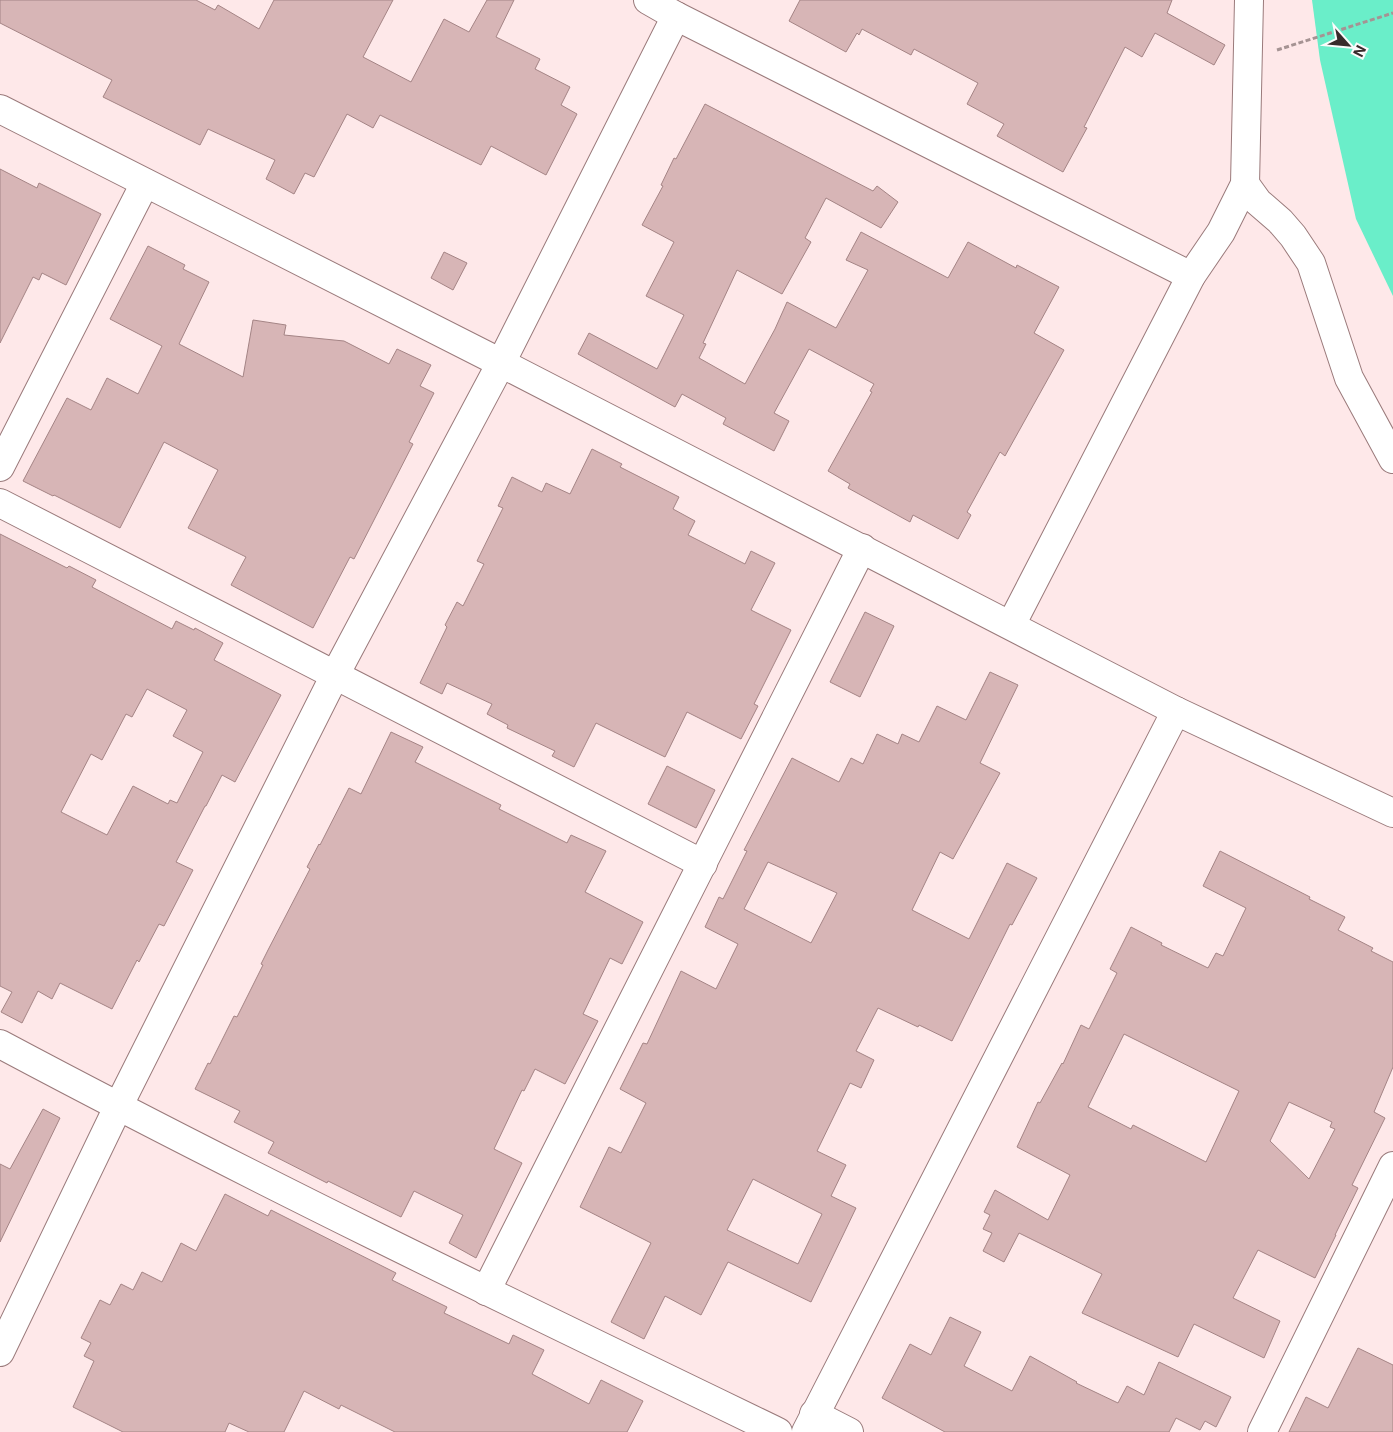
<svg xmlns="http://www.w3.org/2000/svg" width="1393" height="1432" font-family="Inter,sans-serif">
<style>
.water{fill:#6aeec9}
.building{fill:#d7b5b6;stroke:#a48485;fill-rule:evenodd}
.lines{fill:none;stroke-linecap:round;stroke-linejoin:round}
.minor-casing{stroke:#9a7a7b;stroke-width:30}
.path{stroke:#a59393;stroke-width:3;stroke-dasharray:5 2.5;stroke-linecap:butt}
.minor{stroke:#fff;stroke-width:28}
</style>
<rect width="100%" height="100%" fill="#fee8e9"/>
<polygon class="water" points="1312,0 1393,0 1393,296 1356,219 1320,60"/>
<g class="building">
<polygon points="0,0 196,0 215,10 218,5 259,29 274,0 393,0 363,57 411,82 444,19 469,32 487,0 514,0 496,37 540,59 535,69 570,87 561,105 577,114 546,175 491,146 481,165 380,115 373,128 347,114 314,177 305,173 294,194 266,179 275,160 208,129 200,145 103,97 112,80 0,23"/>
<polygon points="800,0 1172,0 1167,13 1225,45 1214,65 1155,33 1142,57 1125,47 1084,127 1087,128 1063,172 997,136 1004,124 967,104 978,83 914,49 911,55 862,29 859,35 857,33 846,52 789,21"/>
<polygon points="705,104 873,191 877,186 898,202 881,228 826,198 805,238 811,242 782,294 737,270 703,343 706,344 699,358 745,384 775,329 787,302 836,328 868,270 846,260 861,232 948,278 968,242 1016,268 1017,265 1059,287 1034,333 1064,350 1005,456 1000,452 967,512 971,515 958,539 913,515 910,522 848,488 850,484 828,471 872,392 870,391 874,384 809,349 774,413 789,421 774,451 723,424 726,418 682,394 675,407 578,354 589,333 657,369 684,315 646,296 674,242 642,225 663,186 661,185 674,158 676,159"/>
<polygon points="0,169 37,188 39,183 101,214 66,285 42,273 39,280 33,277 0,343"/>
<polygon points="148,246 185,265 183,269 209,282 179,344 243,377 253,320 286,325 284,335 344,341 389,364 397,349 431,365 420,386 434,393 409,442 413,444 354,559 350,557 313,628 231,585 246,557 188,528 218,470 164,442 120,528 54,495 53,496 23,481 67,398 91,410 107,378 138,394 162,346 110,319"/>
<polygon points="444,252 467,263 453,290 431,278"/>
<polygon points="592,449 622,464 620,467 679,497 673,509 695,521 688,535 745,564 751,551 775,563 751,610 791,630 754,704 758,706 741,739 687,712 665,757 596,723 574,767 552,756 555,751 507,728 508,725 487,714 492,704 447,683 442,694 420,683 447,627 445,625 457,602 463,606 484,564 477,561 503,508 498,506 512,477 542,492 546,483 570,494"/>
<path d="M0,534l67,34 2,-2 27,14 -4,7 80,42 4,-8 18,9 1,-2 28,15 -9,17 67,35 -46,87 -13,-7 -16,31h-1l-29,56 17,8 -29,56 -5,-2 -20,38 -2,-2 -25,49 -52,-26 -8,16 -14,-8 -16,32 -21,-11 11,-20 -12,-6zM147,689l40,21 -14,26 30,16 -26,51 -7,-3 -2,4 -35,-18 -26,49 -46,-23 30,-58 11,6 24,-46 6,3z"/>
<polygon points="865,612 894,626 860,697 830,682"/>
<path d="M990,672l28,13 -38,78 20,10 -47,86 -13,-7 -28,58 57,29 38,-76 30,15 -25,47 -2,-1 -58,117 -33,-16 -1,2 -40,-19 -22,43 18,9 -13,28 -11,-5 -33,68 29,14 -15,31 25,12 -45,94 -83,-40 -27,53 -36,-19 -21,43 -33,-17 40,-79 -71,-36 29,-60 12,6 25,-50 -26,-14 23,-46 4,1 34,-73 35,18 22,-45 -33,-17 14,-30 4,2 24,-48 -3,-1 48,-92 47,24 12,-24 12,6 14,-30 21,10 4,-10 17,8 18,-36 29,14zM768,862l69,31 -26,50 -67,-34zM753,1179l69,35 -24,50 -71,-34z"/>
<polygon points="391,732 423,747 415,762 501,805 499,809 567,843 571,835 606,851 585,892 643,922 622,964 610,958 583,1014 598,1021 565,1084 535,1069 524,1091 522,1090 494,1149 522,1163 476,1258 449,1243 463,1215 414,1191 401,1217 328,1181 327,1183 268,1153 274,1142 234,1122 240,1111 195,1089 208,1063 210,1064 234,1016 237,1017 263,965 261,964 268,950 310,869 307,867 319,844 320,845 349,788 361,794"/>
<polygon points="667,766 715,790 696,828 648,804"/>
<path d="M1220,851l90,46 -1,2 36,18 -7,13 35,18 -2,3 22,11v105l-19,45 11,6 -33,67 6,3 -23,47h1l-21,43 -57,-28 -25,48 47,23 -16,37 -70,-34 -16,33 -96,-44 20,-39 -83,-41 -15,29 -21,-11 9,-18 -9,-4 7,-14 -6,-3 11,-22 53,30 22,-45 -53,-28 21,-45 2,1 22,-40 1,1 18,-39 8,4 28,-56 -7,-4 21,-42 31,16 -1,2 47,23 8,-15 7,3 23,-48 -43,-22zM1124,1034l115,57 -33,71 -73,-37 -2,4 -43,-22zM1289,1102l43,20 -2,5 5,2 -26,50 -39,-38z"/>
<polygon points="43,1109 60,1118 0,1242 0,1164 10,1169"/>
<polygon points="225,1194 268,1216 271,1210 396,1273 392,1280 447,1307 444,1313 509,1344 513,1335 544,1350 532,1374 589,1404 601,1380 643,1401 627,1432 395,1432 341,1405 339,1409 304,1391 284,1432 249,1432 229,1423 225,1432 123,1432 73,1407 94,1361 84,1356 91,1343 81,1338 100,1300 110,1305 121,1284 133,1290 142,1272 162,1282 181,1243 196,1251"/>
<polygon points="950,1317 981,1332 964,1366 1012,1391 1030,1356 1077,1382 1076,1383 1118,1403 1127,1386 1144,1395 1159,1362 1231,1397 1216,1427 1205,1421 1200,1430 1176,1418 1169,1432 945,1432 882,1398 910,1344 931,1355"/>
<polygon points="1358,1348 1393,1365 1393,1432 1289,1432 1306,1397 1328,1408"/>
</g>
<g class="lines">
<defs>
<g id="minor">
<polyline points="648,0 676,16 1191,276"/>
<polyline points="0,109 501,363 1176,711 1393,813"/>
<polyline points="1245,184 1258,202 1280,221 1293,236 1311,263 1349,378 1393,459"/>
<polyline points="0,467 145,183"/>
<polyline points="0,503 703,864"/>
<polyline points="1011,625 1191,276 1221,232 1245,184 1249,0"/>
<path d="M0,1044c255,136 517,262 778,388"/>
<polyline points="486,1291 862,548"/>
<polyline points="0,1352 118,1107 335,675 501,363 676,16"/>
<polyline points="814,1414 849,1432"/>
<polyline points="806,1432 1176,711"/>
<polyline points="1262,1432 1393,1166"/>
</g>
</defs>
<use href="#minor" class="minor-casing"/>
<polyline class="path" points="1277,50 1393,13"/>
<use href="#minor" class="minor"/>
</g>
<g transform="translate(1348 45) rotate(117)" stroke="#fbfbfb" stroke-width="4" paint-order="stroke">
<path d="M0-4L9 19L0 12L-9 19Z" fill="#382b2b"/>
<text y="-8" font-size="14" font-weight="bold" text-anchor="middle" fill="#382b2b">N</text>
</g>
</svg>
